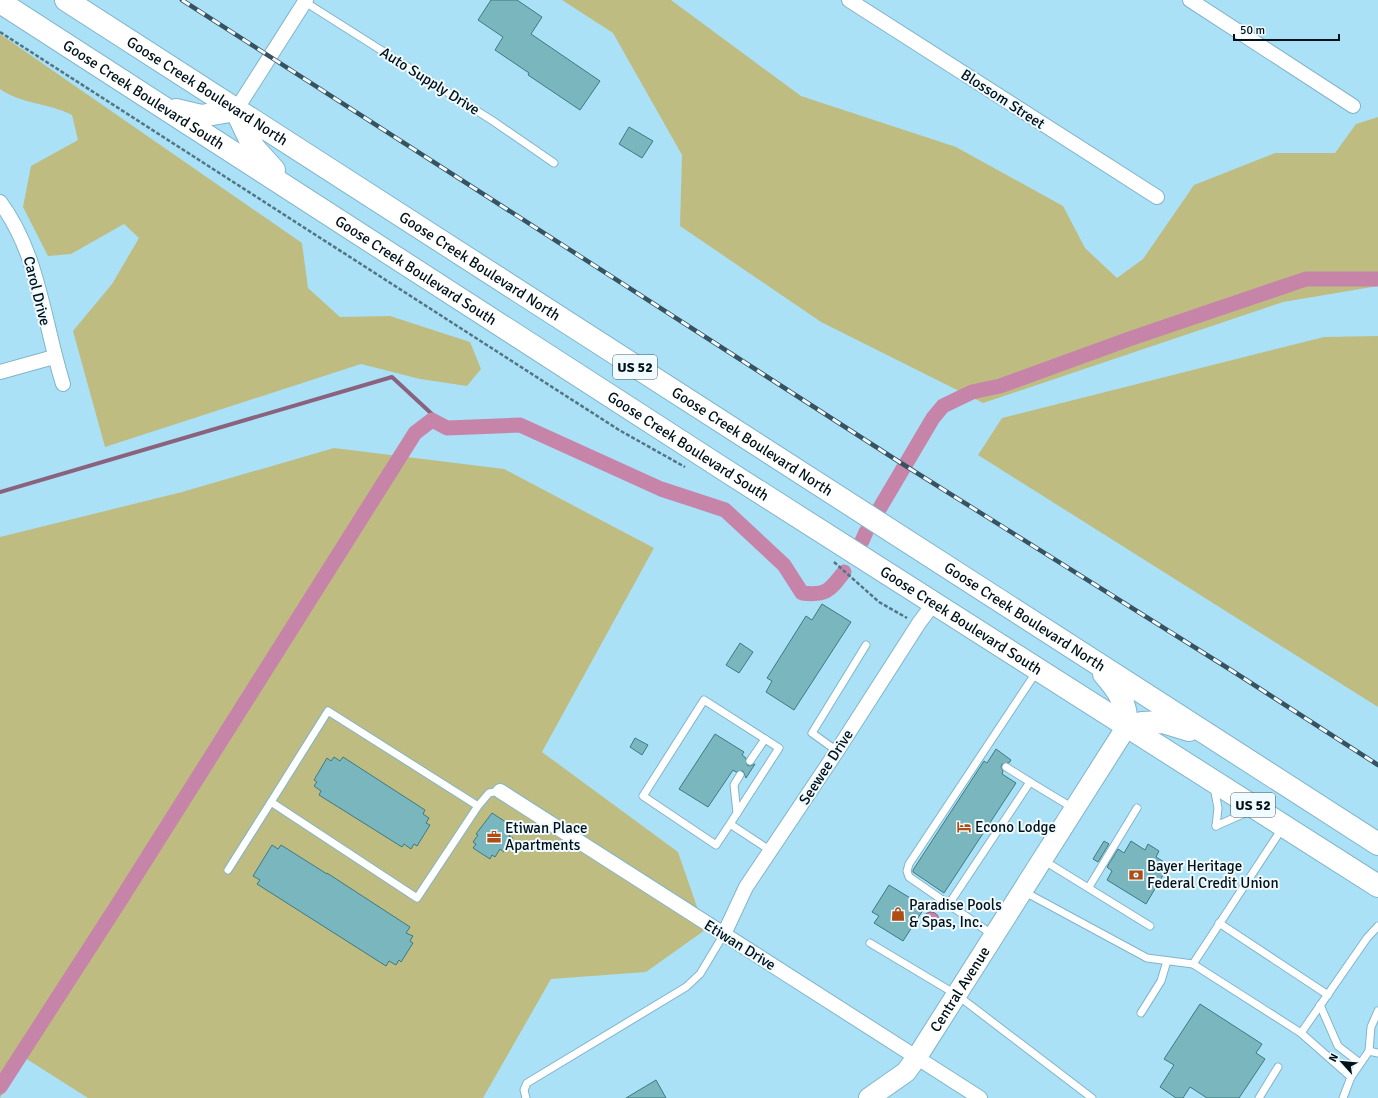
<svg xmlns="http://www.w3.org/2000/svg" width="1378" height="1098" font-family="Signika,sans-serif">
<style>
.green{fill:#bfbc82}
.water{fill:#c784a9;stroke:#8b627e}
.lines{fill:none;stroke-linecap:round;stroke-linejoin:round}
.stream{stroke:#8b627e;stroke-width:4}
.canal{stroke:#c784a9;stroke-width:15}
.building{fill:#79b6bd;stroke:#3d7a81}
.lane-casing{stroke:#80b4ca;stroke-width:9}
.street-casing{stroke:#80b4ca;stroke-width:16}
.secondary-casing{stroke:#80b4ca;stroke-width:22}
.highway-casing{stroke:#80b4ca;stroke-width:24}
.path{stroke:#527583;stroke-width:2.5;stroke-dasharray:4 2;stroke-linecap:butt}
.lane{stroke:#fff;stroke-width:7}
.street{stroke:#fff;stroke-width:14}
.secondary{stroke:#fff;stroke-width:20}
.highway{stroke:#fff;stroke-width:22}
.rail-casing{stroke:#36535f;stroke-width:4.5}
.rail{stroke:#f0faff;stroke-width:3;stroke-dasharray:9;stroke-linecap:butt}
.labels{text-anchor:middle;stroke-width:4;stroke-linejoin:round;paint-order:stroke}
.shield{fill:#f0faff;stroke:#48585e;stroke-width:1}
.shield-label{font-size:14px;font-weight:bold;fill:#001219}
.street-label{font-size:15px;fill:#001219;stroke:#f0faff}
.poi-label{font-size:15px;fill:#001219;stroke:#f0faff;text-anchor:start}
</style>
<rect width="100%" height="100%" fill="#abe1f7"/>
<g class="green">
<polygon points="562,0 671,0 801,96 956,147 1063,206 1085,248 1117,278 1143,259 1194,185 1275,153 1335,153 1356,124 1378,117 1378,286 1283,302 983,403 821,322 680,226 682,155 613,33"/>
<path d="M0,34l302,209 6,45 32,29 50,-1 80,26 11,27 -14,17 -47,-7 -59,-15 -256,83 -32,-116 39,-47 27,-46 -15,-14 -53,30 -23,2 -25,-49 8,-41 47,-26 -6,-25c-23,-12 -51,-11 -72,-26z"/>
<polygon points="1378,336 1378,707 978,455 1002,418 1324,337"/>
<polygon points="334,448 504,469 654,548 542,752 678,852 705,930 646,972 551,979 483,1098 88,1098 25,1058 0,1098 0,537 182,492"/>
</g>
<circle class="water" cx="931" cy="920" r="8"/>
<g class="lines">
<g class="stream">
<polyline points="1377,279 1378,279"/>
<polyline points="0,492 392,377 447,428"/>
</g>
<g class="canal">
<polyline points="878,511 933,418 943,406 972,392 1000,386 1132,338 1306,279 1377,279"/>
<polyline points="862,541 866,532"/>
<path d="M0,1087l118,-183 297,-471 17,-13 15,8 73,-3 141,64 64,21 59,55 18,28c25,3 28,-3 42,-21"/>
</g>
</g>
<g class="building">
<polygon points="491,0 517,0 542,17 531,34 600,81 580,110 528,75 529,73 495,50 503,37 478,20"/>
<polygon points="629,127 653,141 642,158 619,144"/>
<polygon points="822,604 851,622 794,710 766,692 772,681 767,678 806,616 812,620"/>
<polygon points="740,643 753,652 739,673 726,665"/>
<polygon points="715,734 744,752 742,755 746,758 747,765 750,766 755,764 746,778 743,771 736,772 733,770 708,807 679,789"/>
<polygon points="635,738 648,745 642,755 630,747"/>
<polygon points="996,749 1011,760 1009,763 1002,764 1001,767 1003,771 1002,774 1016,783 944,893 913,872 913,870 984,761 987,763"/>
<polygon points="334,757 340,761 343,757 425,810 423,814 429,818 426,823 430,825 417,846 414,844 411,849 404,844 402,847 319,795 321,791 314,786 317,782 314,780 327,758 331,761"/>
<polygon points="492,813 515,828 509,836 513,838 504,852 500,849 495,857 492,855 490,859 473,848 476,844 473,842 478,835 476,834"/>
<polygon points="1104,841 1109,844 1098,862 1093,859"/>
<polygon points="1131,841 1145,850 1148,844 1159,851 1156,857 1169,865 1146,904 1107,880 1112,871 1107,867 1118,849 1124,853"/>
<polygon points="272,845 278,849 281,845 327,874 327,873 410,927 406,933 413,936 410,941 413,943 401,962 399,960 396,965 389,961 386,966 257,884 260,880 253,876"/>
<polygon points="889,885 925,907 903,941 874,923 879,916 872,912"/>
<polygon points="1200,1004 1262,1044 1256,1053 1265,1059 1239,1098 1207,1098 1190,1087 1183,1098 1176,1098 1160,1087 1174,1065 1164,1059"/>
<polygon points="656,1080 666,1098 626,1098"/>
</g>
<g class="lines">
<defs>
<g id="lane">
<polyline points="305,2 493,121 554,163"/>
<polyline points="837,751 812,733 866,645"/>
<polyline points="750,761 765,739"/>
<polyline points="1006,767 1030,782"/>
<polyline points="1214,787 1218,808 1216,826"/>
<polyline points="478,806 328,711 271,802 417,898 478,806 489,793 500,791"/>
<polyline points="737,813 734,785 740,775"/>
<polyline points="730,824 716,845 643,796 704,700 779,748 730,824 771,851"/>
<polyline points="1216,826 1252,810"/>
<polyline points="1043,860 1150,926"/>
<polyline points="228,870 271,802"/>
<polyline points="1089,887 1137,808"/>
<polyline points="1023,891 1147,958 1193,964 1283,827"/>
<polyline points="949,904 1030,782 1073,808"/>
<polyline points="1219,923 1328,995"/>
<polyline points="993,935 909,877 907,871 909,864 1037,671"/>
<polyline points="870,943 957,995 1092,1098"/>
<polyline points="1193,964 1301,1033 1367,938 1378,926"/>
<polyline points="1320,1005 1338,1046 1360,1063"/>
<polyline points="1141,1013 1161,981 1167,961"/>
<polyline points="1301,1033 1351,1077"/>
<polyline points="1369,1051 1371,1027 1378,1011"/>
<polyline points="526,1098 524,1090 527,1083 686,987 700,974 724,934"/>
<polyline points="1259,1098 1278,1067"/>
<polyline points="1343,1098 1351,1077 1369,1051 1378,1053"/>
</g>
<g id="street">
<polyline points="849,0 1157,197"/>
<polyline points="1190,0 1353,106"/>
<polyline points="236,110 306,0"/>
<path d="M0,202c39,52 44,122 63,182"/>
<polyline points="0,372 54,357"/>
<polyline points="500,791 980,1098"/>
<polyline points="724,934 746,887 837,751 919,623 934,603"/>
</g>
<g id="secondary">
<path id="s1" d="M869,1098l37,-26 11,-15 210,-331"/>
</g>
<g id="highway">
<path id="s2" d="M66,0l1312,844"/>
<path id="s3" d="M0,2l728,470 650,414"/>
<polyline points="176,110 201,116 236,110 254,148 274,170"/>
<path d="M1104,674c15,17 22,28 23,52"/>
<polyline points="1127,726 1142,723 1163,722 1189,730"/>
</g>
</defs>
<use href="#lane" class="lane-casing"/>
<use href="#street" class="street-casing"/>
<use href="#secondary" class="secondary-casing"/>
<use href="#highway" class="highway-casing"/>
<g class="path">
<polyline points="0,32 619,430 685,467"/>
<polyline points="834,562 879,602 907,618"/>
</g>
<use href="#lane" class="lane"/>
<use href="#street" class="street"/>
<use href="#secondary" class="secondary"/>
<use href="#highway" class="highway"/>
<defs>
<polyline id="rail" points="182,0 901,463 1234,672 1378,765"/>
</defs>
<use href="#rail" class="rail-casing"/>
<use href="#rail" class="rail"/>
</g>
<defs>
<symbol id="hotel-bare" viewBox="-9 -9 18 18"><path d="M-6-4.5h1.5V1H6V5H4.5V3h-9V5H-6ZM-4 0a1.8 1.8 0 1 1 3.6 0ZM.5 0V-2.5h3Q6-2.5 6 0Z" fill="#af4d12" stroke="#f0faff" stroke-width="2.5" paint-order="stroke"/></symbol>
<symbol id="office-bare" viewBox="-9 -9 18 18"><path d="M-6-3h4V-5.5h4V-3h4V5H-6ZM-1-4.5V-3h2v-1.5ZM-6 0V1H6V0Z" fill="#af4d12" stroke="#f0faff" stroke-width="2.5" paint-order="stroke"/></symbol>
<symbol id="bank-bare" viewBox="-9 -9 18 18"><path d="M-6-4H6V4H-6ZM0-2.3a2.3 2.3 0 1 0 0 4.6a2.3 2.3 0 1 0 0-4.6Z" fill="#af4d12" stroke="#f0faff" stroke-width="2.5" paint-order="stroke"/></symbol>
<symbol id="shop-bare" viewBox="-9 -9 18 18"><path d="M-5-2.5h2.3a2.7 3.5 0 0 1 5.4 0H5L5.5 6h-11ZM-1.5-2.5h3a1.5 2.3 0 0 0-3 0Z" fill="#af4d12" stroke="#f0faff" stroke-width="2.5" paint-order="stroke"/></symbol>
</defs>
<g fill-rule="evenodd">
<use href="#hotel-bare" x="954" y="817" width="20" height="20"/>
<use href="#office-bare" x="484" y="827" width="20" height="20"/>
<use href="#bank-bare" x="1126" y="865" width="20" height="20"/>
<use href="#shop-bare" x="888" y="904" width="20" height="20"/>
</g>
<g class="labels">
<g class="shield">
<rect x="613" y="355" width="44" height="24" rx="3"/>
<rect x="1231" y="793" width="44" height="24" rx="3"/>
</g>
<g class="shield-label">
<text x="635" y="372">US 52</text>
<text x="1253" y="810">US 52</text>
</g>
<g class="street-label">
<text transform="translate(430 81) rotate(32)" y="5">Auto Supply Drive</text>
<text dy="5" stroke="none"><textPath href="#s2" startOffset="168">Goose Creek Boulevard North</textPath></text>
<text dy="5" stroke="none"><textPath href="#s3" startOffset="171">Goose Creek Boulevard South</textPath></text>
<text transform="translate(1003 99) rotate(33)" y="5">Blossom Street</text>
<text dy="5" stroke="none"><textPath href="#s2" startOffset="492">Goose Creek Boulevard North</textPath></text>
<text dy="5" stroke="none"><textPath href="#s3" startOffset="495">Goose Creek Boulevard South</textPath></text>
<text transform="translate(37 291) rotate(76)" y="5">Carol Drive</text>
<text dy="5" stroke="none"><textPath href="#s2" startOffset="816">Goose Creek Boulevard North</textPath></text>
<text dy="5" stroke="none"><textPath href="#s3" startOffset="819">Goose Creek Boulevard South</textPath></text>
<text dy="5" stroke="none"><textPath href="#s2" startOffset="1140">Goose Creek Boulevard North</textPath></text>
<text dy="5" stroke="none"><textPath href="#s3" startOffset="1143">Goose Creek Boulevard South</textPath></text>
<text transform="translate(826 767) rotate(-57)" y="5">Seewee Drive</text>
<text transform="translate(740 945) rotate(32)" y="5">Etiwan Drive</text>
<text dy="5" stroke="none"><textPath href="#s1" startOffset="144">Central Avenue</textPath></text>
</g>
<g class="poi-label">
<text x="975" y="832">Econo Lodge</text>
<text x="505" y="833">Etiwan Place<tspan x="505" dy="17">Apartments</tspan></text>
<text x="1147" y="871">Bayer Heritage<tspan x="1147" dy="17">Federal Credit Union</tspan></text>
<text x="909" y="910">Paradise Pools<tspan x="909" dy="17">&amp; Spas, Inc.</tspan></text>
</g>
</g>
<g transform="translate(1342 1062) rotate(297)" stroke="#f0faff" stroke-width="3" paint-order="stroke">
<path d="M0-3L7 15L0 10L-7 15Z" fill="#001219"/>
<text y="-6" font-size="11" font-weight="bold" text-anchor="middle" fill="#001219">N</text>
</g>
<path d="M1234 34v6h105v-6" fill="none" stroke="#001219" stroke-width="2"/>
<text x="1240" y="34" font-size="12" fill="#001219" stroke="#f0faff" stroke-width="3" paint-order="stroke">50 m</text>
</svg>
